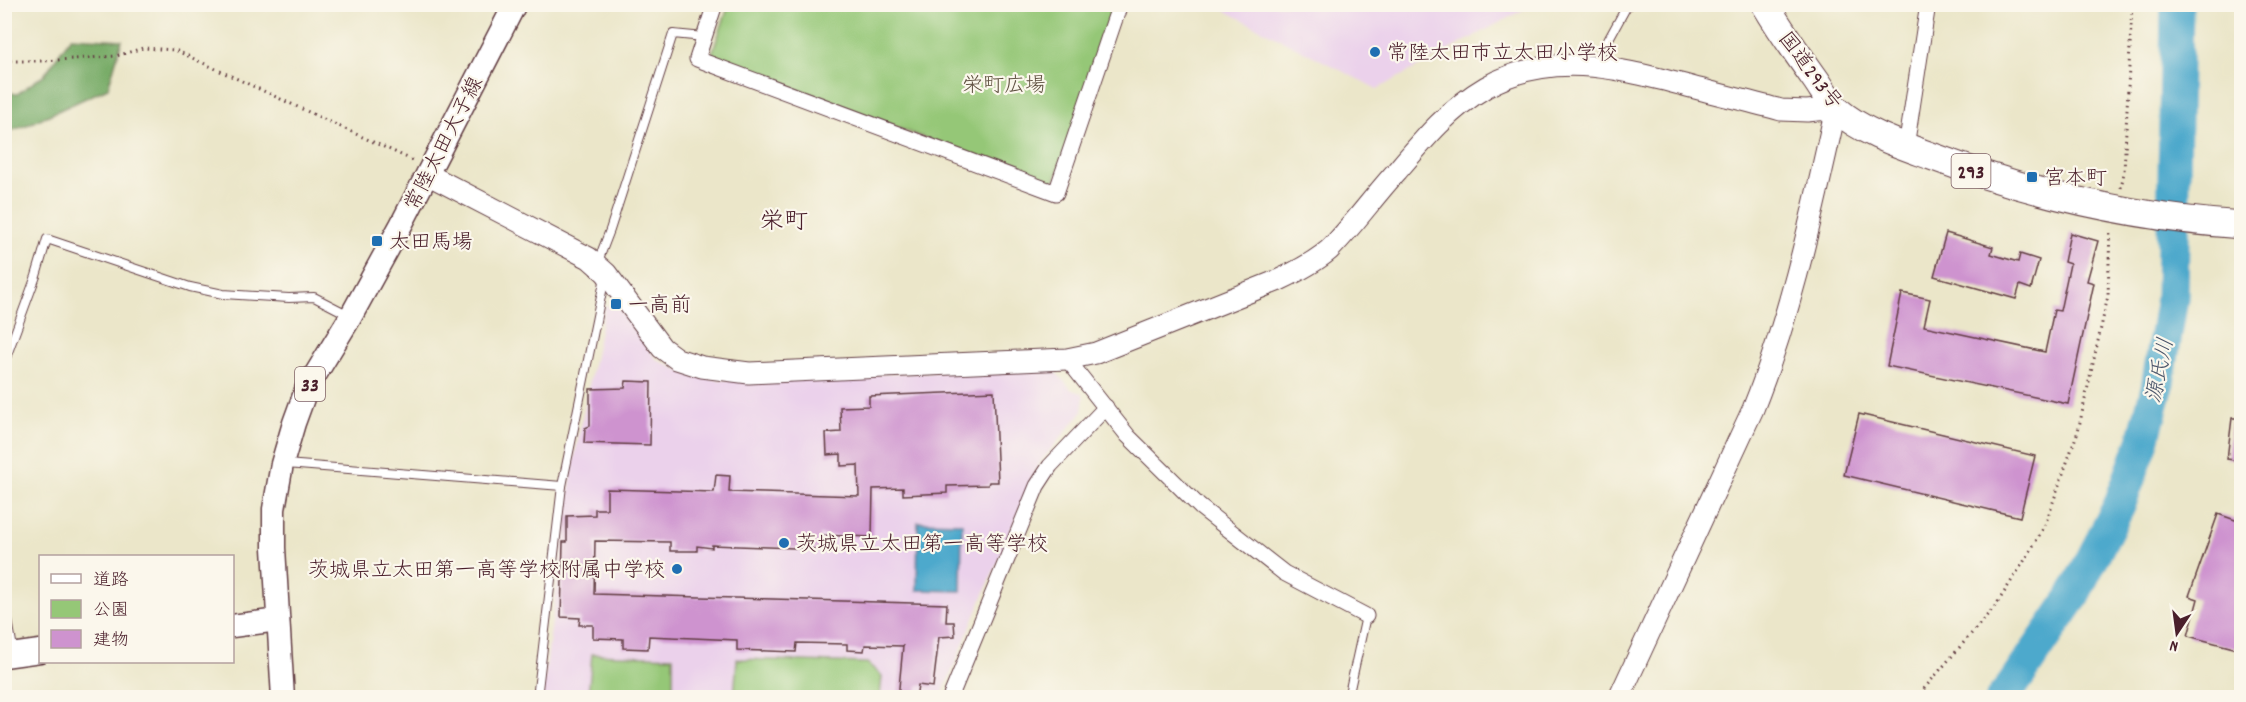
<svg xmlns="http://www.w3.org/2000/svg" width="2246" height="702" font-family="Dekko,'Klee One',sans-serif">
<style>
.built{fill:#ebd1eb}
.green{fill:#95c777;stroke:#707351;stroke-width:1.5}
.forest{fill:#78ac68;stroke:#61664a;stroke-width:1.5}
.water{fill:#4ea9cc;stroke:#4c647c;stroke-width:1.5}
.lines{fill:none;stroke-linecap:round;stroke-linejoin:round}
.river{stroke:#4ea9cc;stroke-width:33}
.building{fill:#ce93cf}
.lane-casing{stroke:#623d43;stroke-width:10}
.street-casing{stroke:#623d43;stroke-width:17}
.secondary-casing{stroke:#623d43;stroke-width:23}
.primary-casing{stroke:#623d43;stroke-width:25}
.highway-casing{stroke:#623d43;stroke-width:29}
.path{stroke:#623d43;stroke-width:3;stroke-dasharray:1.5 4.5;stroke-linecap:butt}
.lane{stroke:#fff;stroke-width:8}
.street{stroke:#fff;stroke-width:15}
.secondary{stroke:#fff;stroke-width:21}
.primary{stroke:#fff;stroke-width:22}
.highway{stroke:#fff;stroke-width:27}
.poi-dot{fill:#1f6fb2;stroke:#fbf7ec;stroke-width:2}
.labels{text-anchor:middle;stroke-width:4.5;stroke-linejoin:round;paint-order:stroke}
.shield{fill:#fbf7ec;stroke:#7f6065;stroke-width:1.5}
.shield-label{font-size:20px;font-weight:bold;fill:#4a1f2b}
.poi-label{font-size:21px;fill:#4a1f2b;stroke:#fbf7ec;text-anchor:start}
.street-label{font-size:21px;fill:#4a1f2b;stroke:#fbf7ec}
.park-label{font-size:21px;fill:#605142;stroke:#fbf7ec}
.water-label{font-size:22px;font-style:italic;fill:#4c566b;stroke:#fbf7ec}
.quarter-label{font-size:24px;fill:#4a1f2b;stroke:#fbf7ec}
</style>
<rect width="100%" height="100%" fill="#fbf7ec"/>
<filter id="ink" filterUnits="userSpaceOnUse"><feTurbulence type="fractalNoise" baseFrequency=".0167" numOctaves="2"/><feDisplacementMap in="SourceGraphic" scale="12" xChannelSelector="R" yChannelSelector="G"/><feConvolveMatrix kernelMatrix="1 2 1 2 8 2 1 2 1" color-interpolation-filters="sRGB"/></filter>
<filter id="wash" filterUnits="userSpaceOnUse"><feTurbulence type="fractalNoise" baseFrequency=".008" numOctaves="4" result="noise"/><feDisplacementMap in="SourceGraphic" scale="24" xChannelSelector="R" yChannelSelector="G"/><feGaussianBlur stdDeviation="1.35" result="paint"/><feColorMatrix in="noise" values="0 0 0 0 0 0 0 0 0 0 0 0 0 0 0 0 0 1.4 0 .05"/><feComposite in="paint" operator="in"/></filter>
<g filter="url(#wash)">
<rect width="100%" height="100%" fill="#ebe6c9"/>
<g class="built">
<polygon points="1214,5 1532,5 1377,89"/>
<polygon points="612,305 619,308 657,360 692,376 723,380 1052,368 1072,390 1082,393 1084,396 1082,412 1038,465 941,697 542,698 572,470 605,306"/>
</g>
<g class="green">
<polygon points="729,5 1115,5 1055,180 1047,183 710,59"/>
<polygon points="592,654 673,657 673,697 588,697"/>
<polygon points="737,659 867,663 882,676 880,697 734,697"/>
</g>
<polygon class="forest" points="71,37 122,40 108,88 27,125 5,133 5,92 17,94 45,74"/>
<polygon class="water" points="918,522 962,523 961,591 917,590"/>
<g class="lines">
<polyline class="river" points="2002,698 2012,686 2072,598 2119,506 2143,441 2157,388 2172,298 2177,4"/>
</g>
<g id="blocks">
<g class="building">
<polygon points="1946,233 1993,247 1991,254 2018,262 2020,254 2039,260 2031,289 2020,285 2016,299 1934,276"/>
<polygon points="2070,233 2098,241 2087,281 2094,283 2068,404 1887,366 1902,293 1930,299 1924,326 2045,352 2054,310 2060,311 2070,264 2064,262"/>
<polygon points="626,381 651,382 650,445 584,443 585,428 590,426 590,389 625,388"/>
<polygon points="994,391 998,482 989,482 988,485 947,486 947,493 903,495 903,488 873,489 872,537 820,535 820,549 712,545 712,548 697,546 697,551 670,551 670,542 595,541 594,594 947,604 946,622 954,622 955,636 939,637 933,687 918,685 916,698 898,698 903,646 865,645 864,651 847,650 847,644 797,643 796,652 737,650 737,640 649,636 648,649 623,648 623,639 593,638 593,625 579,625 580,618 561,617 563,542 567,542 567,516 595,515 595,509 607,509 607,489 714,492 716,475 730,476 729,492 859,496 858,465 841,466 841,454 827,455 826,433 841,432 840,407 869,406 869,396"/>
<polygon points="1859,414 2035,456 2020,517 1844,475"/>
<polygon points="2232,418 2241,418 2241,461 2227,459"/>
<polygon points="2218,514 2241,522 2241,650 2188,636 2198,599 2189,596"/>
</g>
</g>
</g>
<g filter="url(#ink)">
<use href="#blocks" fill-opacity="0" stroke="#623d43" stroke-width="1.5"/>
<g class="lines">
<defs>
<g id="lane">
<polyline points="1595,64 1628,4"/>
<polyline points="597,264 610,230 673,34 704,37"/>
<polyline points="4,363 36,276 47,239 190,287 223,294 289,298 314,297 349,315"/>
<polyline points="286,464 562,486"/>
<polyline points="4,598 14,654"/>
<polyline points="537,698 562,486 605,277"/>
<polyline points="1348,698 1366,616"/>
</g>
<g id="street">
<polyline points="715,4 697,59 1056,193 1120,4"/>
<polyline points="1906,147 1928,4"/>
<polyline points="1067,359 1128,436 1200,507 1284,573 1366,616"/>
<polyline points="950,698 1037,486 1050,466 1106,407"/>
</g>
<path id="secondary" d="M427,174l162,84 17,15 56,75 15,11 25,8 47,6 318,-14 29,-6 183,-73c17,-8 35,-17 50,-30 24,-24 45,-54 68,-79 27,-32 53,-63 89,-84 63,-36 128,-20 194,-3 33,9 67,17 101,26l26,1 29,-3c-23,102 -44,204 -83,301l-134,289"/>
<g id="primary">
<polyline points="232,626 278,620"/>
<polyline points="4,656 40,651"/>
<polyline points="283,698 274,548 274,509 282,464 294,423 306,390 351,316 401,225 515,4"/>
</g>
<path id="highway" d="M1765,4c16,27 33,51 51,76 7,10 13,22 21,30 27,23 61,34 94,46 98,37 205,62 311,69"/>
</defs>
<use href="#lane" class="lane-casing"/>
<use href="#street" class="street-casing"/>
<use href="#secondary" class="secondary-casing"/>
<use href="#primary" class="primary-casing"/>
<use href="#highway" class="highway-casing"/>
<g class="path">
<polyline points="4,61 43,61 116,56 143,48 175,50 412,160"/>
<polyline points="2121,188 2124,172 2132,4"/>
<polyline points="1916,698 1996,605 2028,555 2045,525 2078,431 2108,296 2110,229"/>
</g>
<use href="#lane" class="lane"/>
<use href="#street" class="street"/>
<use href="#secondary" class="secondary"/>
<use href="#primary" class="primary"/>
<use href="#highway" class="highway"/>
</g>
</g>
<g class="poi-dot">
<circle cx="1375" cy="52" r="6"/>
<rect x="2026" y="171" width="12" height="12" rx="3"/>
<rect x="371" y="235" width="12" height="12" rx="3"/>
<rect x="610" y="298" width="12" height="12" rx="3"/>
<circle cx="784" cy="543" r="6"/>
<circle cx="677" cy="569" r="6"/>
</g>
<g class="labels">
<g class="shield">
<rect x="1951.5" y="154" width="39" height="34" rx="4.5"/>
<rect x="295" y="367" width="30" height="34" rx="4.5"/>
</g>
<g class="shield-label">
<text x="1971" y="178">293</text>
<text x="310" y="391">33</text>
</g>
<g class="poi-label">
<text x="1387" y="59">常陸太田市立太田小学校</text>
<text x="2044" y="184">宮本町</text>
<text x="389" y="248">太田馬場</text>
<text x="628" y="311">一高前</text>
<text x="796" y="550">茨城県立太田第一高等学校</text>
<text x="665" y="576" text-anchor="end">茨城県立太田第一高等学校附属中学校</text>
</g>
<g class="street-label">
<text transform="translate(1811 70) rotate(53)" y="7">国道293号</text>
<text transform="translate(443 143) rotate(-63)" y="7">常陸太田大子線</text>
</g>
<g class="park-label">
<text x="1004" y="91">栄町広場</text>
</g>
<g class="water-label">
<text transform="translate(2158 370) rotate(-78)" y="8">源氏川</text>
</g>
<g class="quarter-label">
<text x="784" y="228">栄町</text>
</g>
</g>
<rect width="2246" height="702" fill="none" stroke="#fbf7ec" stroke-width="24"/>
<rect x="39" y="555" width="195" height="108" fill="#fbf7ec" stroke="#b4a19f" stroke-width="1.5"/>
<rect x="51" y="574" width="30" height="9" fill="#ffffff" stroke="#b4a19f" stroke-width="1.5"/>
<text x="93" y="585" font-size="18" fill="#4a1f2b">道路</text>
<rect x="51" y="600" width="30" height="18" fill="#95c777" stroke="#b4a19f" stroke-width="1.5"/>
<text x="93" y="615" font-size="18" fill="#4a1f2b">公園</text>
<rect x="51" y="630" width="30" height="18" fill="#ce93cf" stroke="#b4a19f" stroke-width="1.5"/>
<text x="93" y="645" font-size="18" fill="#4a1f2b">建物</text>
<g transform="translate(2177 633) rotate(193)" stroke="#fbf7ec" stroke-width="4.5" paint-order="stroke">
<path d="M0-4.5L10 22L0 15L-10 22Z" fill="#4a1f2b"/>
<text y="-9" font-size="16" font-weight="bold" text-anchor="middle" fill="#4a1f2b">N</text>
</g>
</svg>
